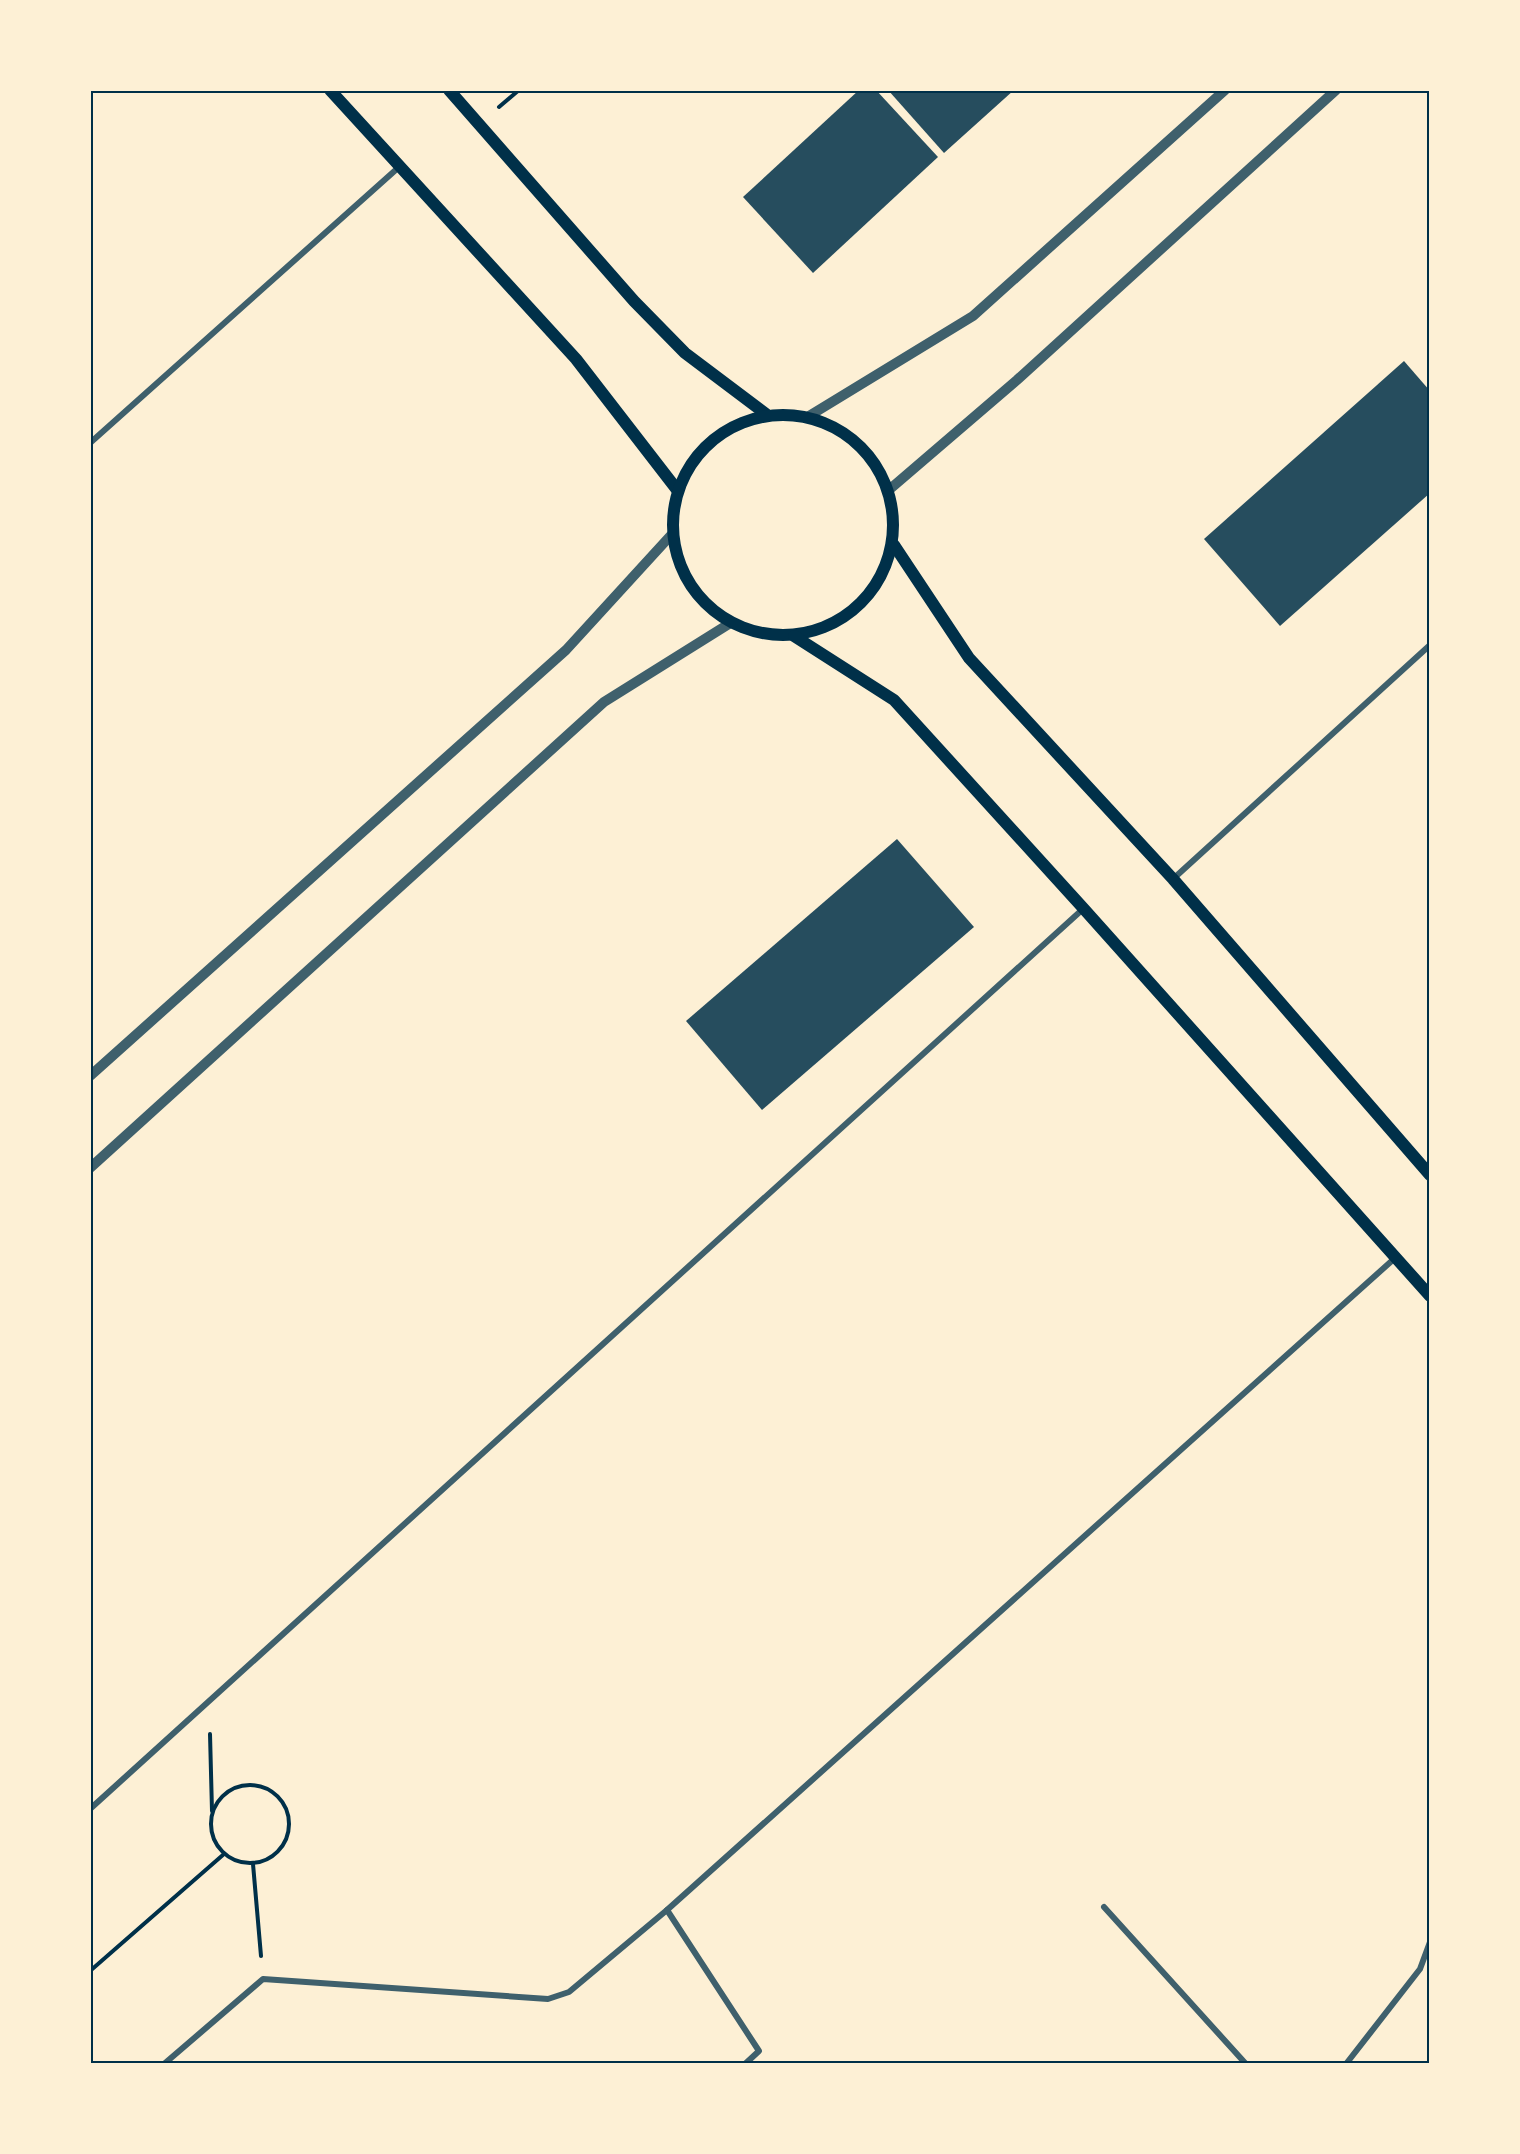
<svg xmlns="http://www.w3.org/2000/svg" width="1520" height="2154" font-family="Jost,sans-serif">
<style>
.building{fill:#264d5e}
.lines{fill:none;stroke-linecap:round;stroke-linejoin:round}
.path{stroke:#003049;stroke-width:4}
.minor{stroke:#3f606c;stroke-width:6}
.tertiary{stroke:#3f606c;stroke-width:10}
.secondary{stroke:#003049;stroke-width:12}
.neatline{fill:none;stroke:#003049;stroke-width:2}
</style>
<rect width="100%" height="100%" fill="#fdf0d5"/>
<g class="building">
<polygon points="859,90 876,90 938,157 813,273 743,197"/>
<polygon points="888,90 1014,90 944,153"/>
<polygon points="1404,361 1430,391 1430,493 1280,626 1204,539"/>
<polygon points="897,839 974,927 762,1110 686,1021"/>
</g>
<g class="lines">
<g class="path">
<polyline points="499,107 519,90"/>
<polyline points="210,1734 212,1811"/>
<circle cx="250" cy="1824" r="39"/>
<polyline points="253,1864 261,1956"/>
<polyline points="90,1971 224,1854"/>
</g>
<g class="minor">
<polyline points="90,443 399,167"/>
<polyline points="1173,879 1430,645"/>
<polyline points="90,1809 1083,909"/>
<polyline points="1104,1907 1246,2064"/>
<polyline points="667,1910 759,2051 745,2064"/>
<polyline points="164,2064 263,1979 548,1999 569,1992 667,1910 1395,1258"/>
<polyline points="1346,2064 1420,1969 1430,1942"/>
</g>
<g class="tertiary">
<polyline points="809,416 973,316 1225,90"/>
<polyline points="890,489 1017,380 1336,90"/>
<polyline points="90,1076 566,650 673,533"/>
<polyline points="90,1168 604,702 732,622"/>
</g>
<g class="secondary">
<polyline points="330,90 576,359 678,491"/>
<polyline points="449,90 634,301 685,353 766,414"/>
<circle cx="783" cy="525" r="110"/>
<polyline points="894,545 969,658 1173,879 1430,1175"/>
<polyline points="794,636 894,700 1084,909 1430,1296"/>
</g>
</g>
<rect width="1520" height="2154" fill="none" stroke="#fdf0d5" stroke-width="183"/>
<rect x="92" y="92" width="1336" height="1970" class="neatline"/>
</svg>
